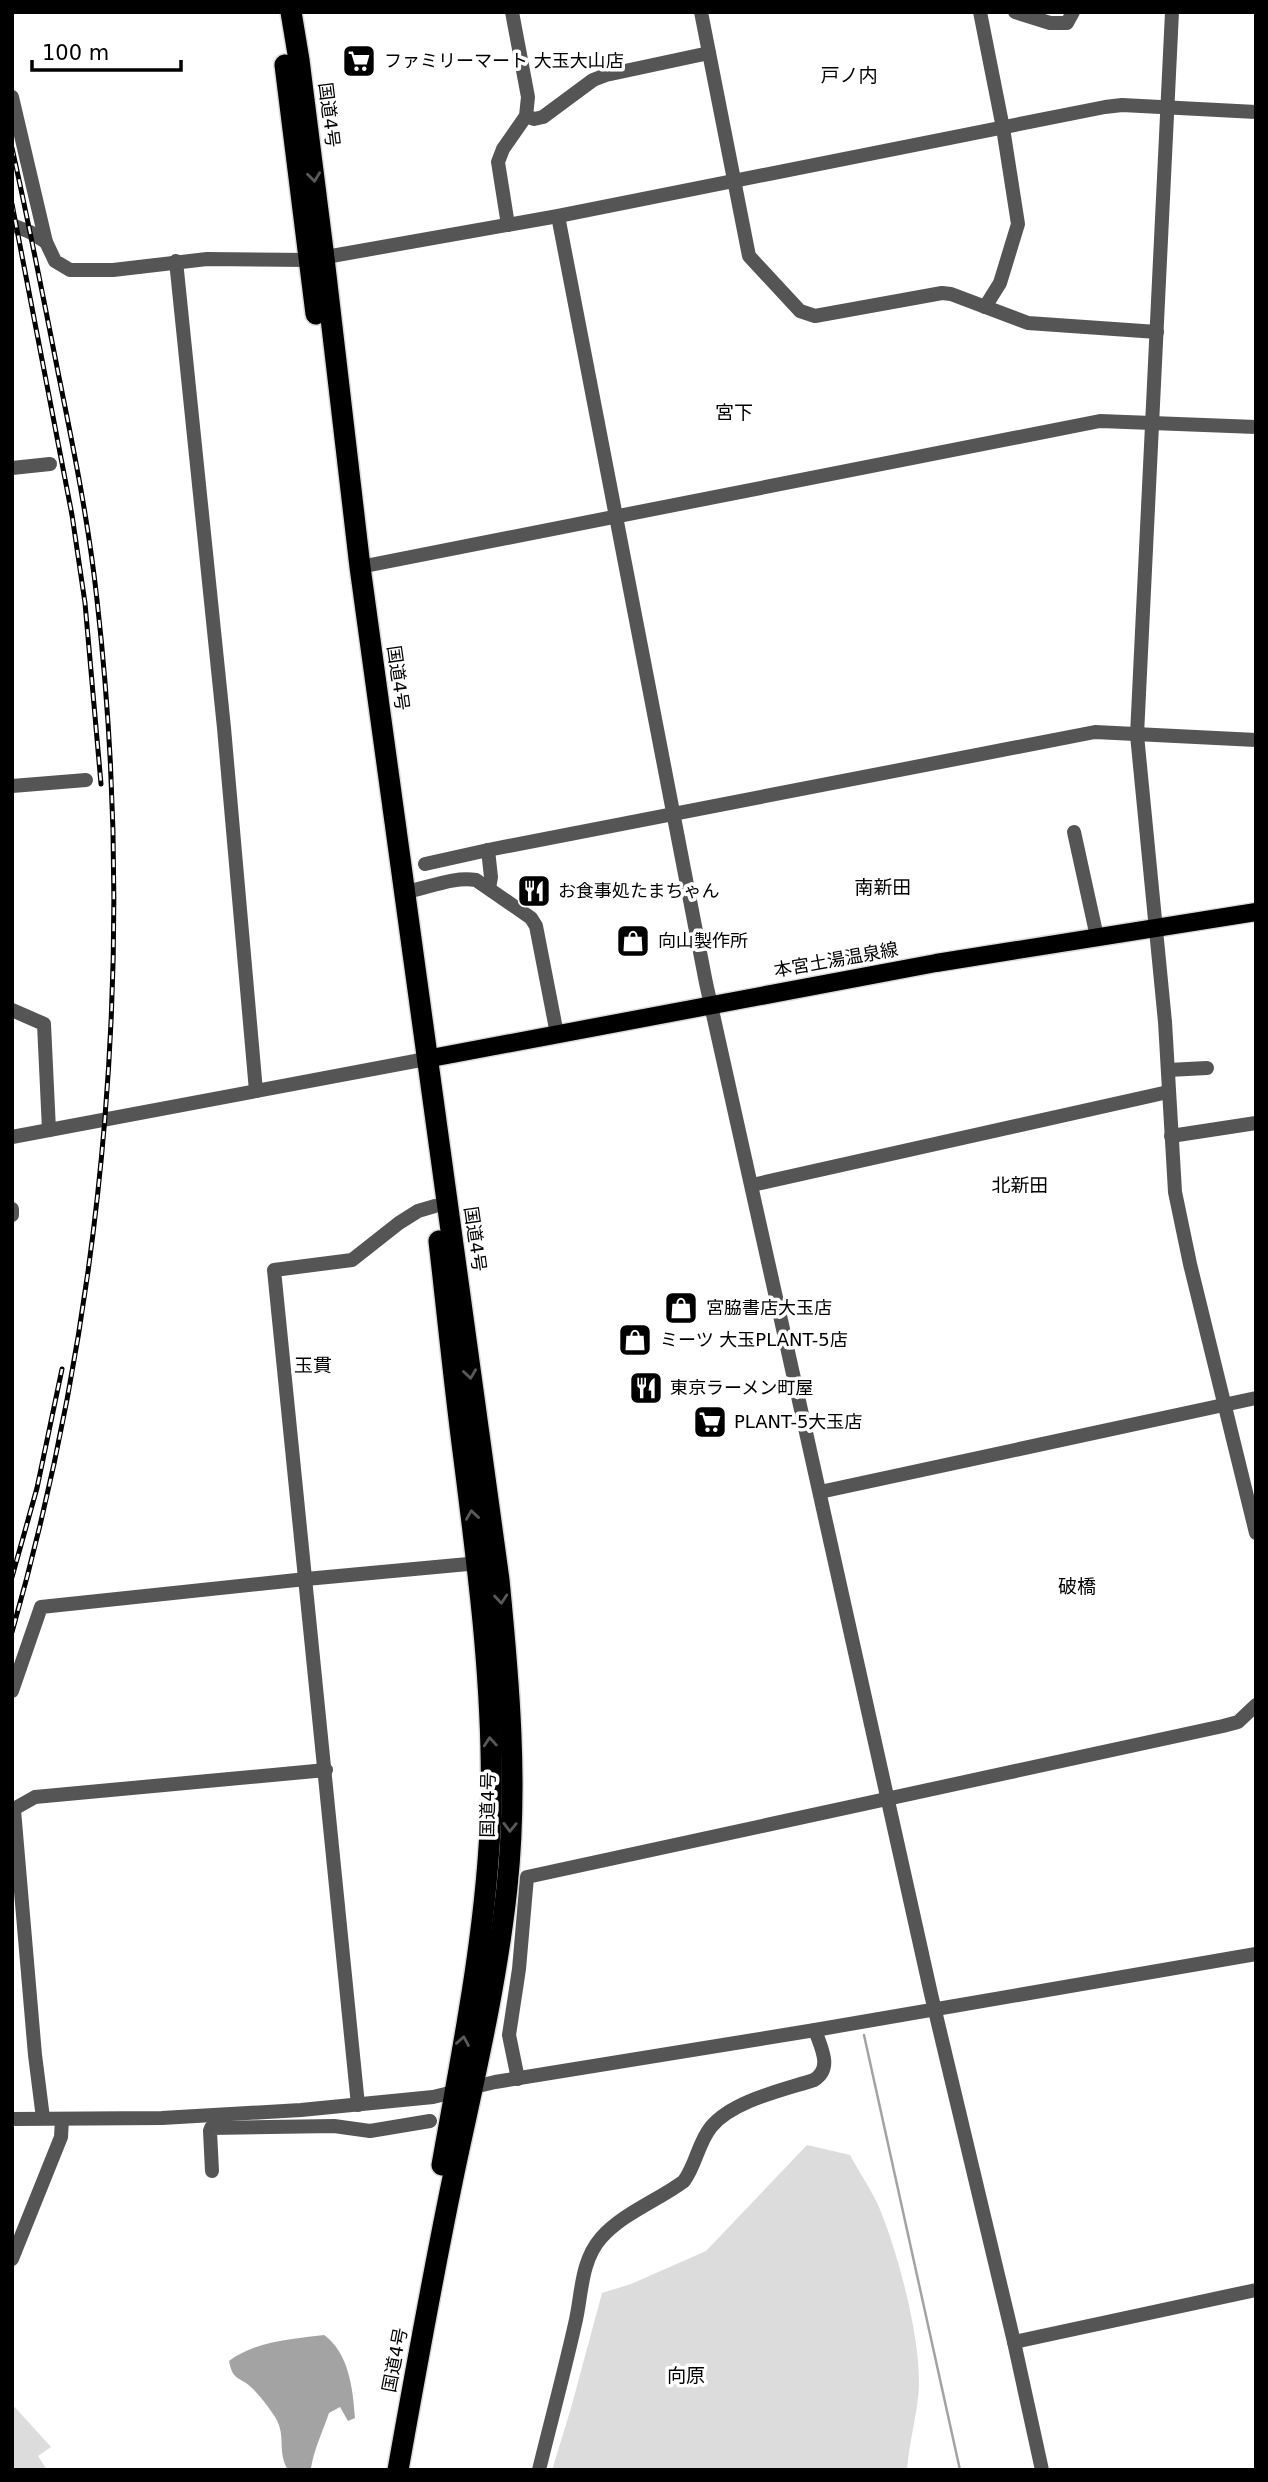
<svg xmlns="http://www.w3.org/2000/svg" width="1268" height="2482" font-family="'DejaVu Sans','Noto Sans JP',sans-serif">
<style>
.green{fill:#dcdcdc}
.water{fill:#a3a3a3}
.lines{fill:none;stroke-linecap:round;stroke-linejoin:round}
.stream{stroke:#a3a3a3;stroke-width:2.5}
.major-casing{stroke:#dbdbdb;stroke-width:21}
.highway-casing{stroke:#dbdbdb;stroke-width:24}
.minor{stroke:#555;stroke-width:14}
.major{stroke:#000;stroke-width:18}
.highway{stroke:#000;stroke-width:21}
.rail-casing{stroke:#000;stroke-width:5}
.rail{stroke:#fff;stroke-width:2.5;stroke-dasharray:8;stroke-linecap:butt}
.oneway{stroke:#595959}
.labels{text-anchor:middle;stroke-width:7;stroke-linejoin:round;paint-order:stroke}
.poi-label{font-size:18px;fill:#000;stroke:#fff;text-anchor:start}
.street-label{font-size:18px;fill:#000;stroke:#fff}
.neighbourhood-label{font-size:19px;fill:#000;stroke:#fff}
</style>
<rect width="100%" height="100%" fill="#fff"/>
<g class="green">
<path d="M807,2145l43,10c9,17 21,34 29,52 19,46 41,128 40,178 -1,28 -10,56 -12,85h-355l19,-62 31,-115 29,-9 75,-33z"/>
<polygon points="12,2404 51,2447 38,2456 47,2470 12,2470"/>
</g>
<path class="water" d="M324,2335c25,18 29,54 31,83l-7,3 -8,-14 -11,6c-6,18 -15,36 -18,55l-23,2c-12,-20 0,-36 -15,-56 -6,-9 -13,-18 -21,-26 -12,-12 -19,-6 -23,-27 27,-20 63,-22 95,-26z"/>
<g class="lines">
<polyline class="stream" points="864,2035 960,2470"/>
<defs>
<polyline id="major" points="426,1059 936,963 1256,912"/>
<g id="highway">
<path d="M291,12l8,48 25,198 36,309 139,1013c10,101 19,205 8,307 -10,94 -32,188 -52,281 -21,100 -39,201 -57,302"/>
<polyline points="285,65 316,314"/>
<path d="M439,1241c8,70 15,140 24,210 15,118 31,238 28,358 -4,120 -28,238 -49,356"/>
</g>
</defs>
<use href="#major" class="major-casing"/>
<use href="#highway" class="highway-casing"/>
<g class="minor">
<polyline points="701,12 749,256 800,311 815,316 942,293 951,294 1028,323 1157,332"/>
<polyline points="980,12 1003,128 1018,224 1000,283 985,307"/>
<polyline points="1015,12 1050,23 1067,23 1073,12"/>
<polyline points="1172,12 1137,735 1165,1022 1175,1192 1190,1264 1256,1533"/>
<polyline points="12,97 46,242 55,261 70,270 113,270 207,259 309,260 558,216 1105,107 1122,105 1256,112"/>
<polyline points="526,116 534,119 543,117 593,80 606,75 709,53"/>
<polyline points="558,216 706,983 931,1994 1014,2342 1042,2470"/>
<polyline points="12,225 30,232 46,242"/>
<polyline points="508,225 498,162 503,149 526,116 528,97 512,12"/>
<polyline points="176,261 224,728 256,1091"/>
<polyline points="12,468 50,464"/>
<polyline points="360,567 1100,421 1256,427"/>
<polyline points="12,786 86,780"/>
<polyline points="1074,832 1097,937"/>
<polyline points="488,850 491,877 489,888"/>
<polyline points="425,864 488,850 1095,732 1256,740"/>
<path d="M406,892c22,-4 48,-16 70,-12l55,38 5,8 21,108"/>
<polyline points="12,1010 44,1024 49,1130"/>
<polyline points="1168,1070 1207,1068"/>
<polyline points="1171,1136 1256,1123"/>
<polyline points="12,1137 426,1059"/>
<polyline points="752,1185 1168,1092"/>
<polyline points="12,1209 12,1215"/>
<polyline points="820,1492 1256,1398"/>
<polyline points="12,1691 41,1607 306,1579 479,1563"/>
<polyline points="12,1810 35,1797 326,1770"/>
<polyline points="14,1810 35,2055 43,2118"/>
<polyline points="518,2079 509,2035 519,1969 527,1877 1223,1726 1238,1722 1256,1705"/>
<polyline points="358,2105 274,1270 352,1260 399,1223 418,1211 435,1206"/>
<polyline points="12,2119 162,2118 301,2110 433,2097 495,2082 815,2030 1256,1954"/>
<polyline points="212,2171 210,2131 211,2128 334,2126 370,2131 430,2121"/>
<polyline points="12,2259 61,2137 62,2119"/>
<polyline points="1014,2342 1256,2290"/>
<path d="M539,2470c12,-49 25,-97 36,-146 7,-28 5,-62 26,-86 22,-25 56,-37 83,-57 12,-16 14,-38 27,-54 21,-26 72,-37 103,-47 19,-12 7,-32 1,-50"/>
</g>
<use href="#major" class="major"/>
<use href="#highway" class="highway"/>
<defs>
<g id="rail">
<path d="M12,148c17,76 32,153 47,229 15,74 30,148 38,223 39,344 10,699 -85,1032"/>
<polyline points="12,204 72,515 85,603 101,784"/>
<polyline points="12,1577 37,1488 62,1369"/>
</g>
</defs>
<use href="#rail" class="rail-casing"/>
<use href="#rail" class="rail"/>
</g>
<defs><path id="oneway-chevron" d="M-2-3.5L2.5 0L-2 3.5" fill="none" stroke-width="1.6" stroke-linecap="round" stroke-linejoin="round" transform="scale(1.75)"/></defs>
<g class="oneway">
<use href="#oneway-chevron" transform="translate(314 177) rotate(83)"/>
<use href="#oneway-chevron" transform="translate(470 1374) rotate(82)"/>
<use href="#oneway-chevron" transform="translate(472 1515) rotate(-98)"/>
<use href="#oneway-chevron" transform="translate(501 1599) rotate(85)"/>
<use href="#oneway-chevron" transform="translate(490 1742) rotate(-94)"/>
<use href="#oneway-chevron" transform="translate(510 1827) rotate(91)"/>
<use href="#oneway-chevron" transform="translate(463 2041) rotate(-80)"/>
</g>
<defs>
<symbol id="supermarket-square" viewBox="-11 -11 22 22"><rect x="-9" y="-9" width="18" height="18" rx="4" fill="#000" stroke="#fff"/><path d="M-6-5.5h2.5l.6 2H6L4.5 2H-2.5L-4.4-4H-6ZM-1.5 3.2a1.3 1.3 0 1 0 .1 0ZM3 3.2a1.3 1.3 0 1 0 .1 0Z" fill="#fff"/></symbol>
<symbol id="restaurant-square" viewBox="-11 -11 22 22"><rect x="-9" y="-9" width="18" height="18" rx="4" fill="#000" stroke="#fff"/><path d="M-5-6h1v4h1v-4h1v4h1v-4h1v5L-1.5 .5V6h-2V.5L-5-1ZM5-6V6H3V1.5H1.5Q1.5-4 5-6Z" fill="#fff"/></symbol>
<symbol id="shop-square" viewBox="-11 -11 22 22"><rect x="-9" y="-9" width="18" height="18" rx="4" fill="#000" stroke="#fff"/><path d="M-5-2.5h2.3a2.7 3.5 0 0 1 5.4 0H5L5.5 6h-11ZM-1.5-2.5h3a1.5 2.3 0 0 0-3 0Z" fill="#fff"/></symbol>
</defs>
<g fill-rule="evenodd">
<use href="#supermarket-square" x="340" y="42" width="38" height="38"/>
<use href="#restaurant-square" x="515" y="872" width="38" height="38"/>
<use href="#shop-square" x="614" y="922" width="38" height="38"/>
<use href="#shop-square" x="662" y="1289" width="38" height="38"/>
<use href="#shop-square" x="616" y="1321" width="38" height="38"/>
<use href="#restaurant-square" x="627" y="1369" width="38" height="38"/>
<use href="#supermarket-square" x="691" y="1403" width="38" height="38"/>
</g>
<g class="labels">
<g class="poi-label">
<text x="384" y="67">ファミリーマート 大玉大山店</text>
<text x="558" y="897">お食事処たまちゃん</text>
<text x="658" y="947">向山製作所</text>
<text x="706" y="1314">宮脇書店大玉店</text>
<text x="660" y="1346">ミーツ 大玉PLANT-5店</text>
<text x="670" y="1394">東京ラーメン町屋</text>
<text x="734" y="1428">PLANT-5大玉店</text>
</g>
<g class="street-label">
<text transform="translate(329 115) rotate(83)" y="6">国道4号</text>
<text transform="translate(398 678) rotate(82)" y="6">国道4号</text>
<text transform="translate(836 960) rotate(-10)" y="6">本宮土湯温泉線</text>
<text transform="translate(475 1239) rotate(82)" y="6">国道4号</text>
<text transform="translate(488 1805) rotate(-89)" y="6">国道4号</text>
<text transform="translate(395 2360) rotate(-79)" y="6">国道4号</text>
</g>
<g class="neighbourhood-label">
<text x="849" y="82">戸ノ内</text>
<text x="734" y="419">宮下</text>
<text x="883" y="894">南新田</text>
<text x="1020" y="1192">北新田</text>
<text x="313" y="1372">玉貫</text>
<text x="1077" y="1593">破橋</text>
<text x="686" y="2382">向原</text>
</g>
</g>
<rect width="1268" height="2482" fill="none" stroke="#000000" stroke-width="28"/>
<path d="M32 60v10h149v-10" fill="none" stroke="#000000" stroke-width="3.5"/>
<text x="42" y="60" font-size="21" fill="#000000" stroke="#ffffff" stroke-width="5" paint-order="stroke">100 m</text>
</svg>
